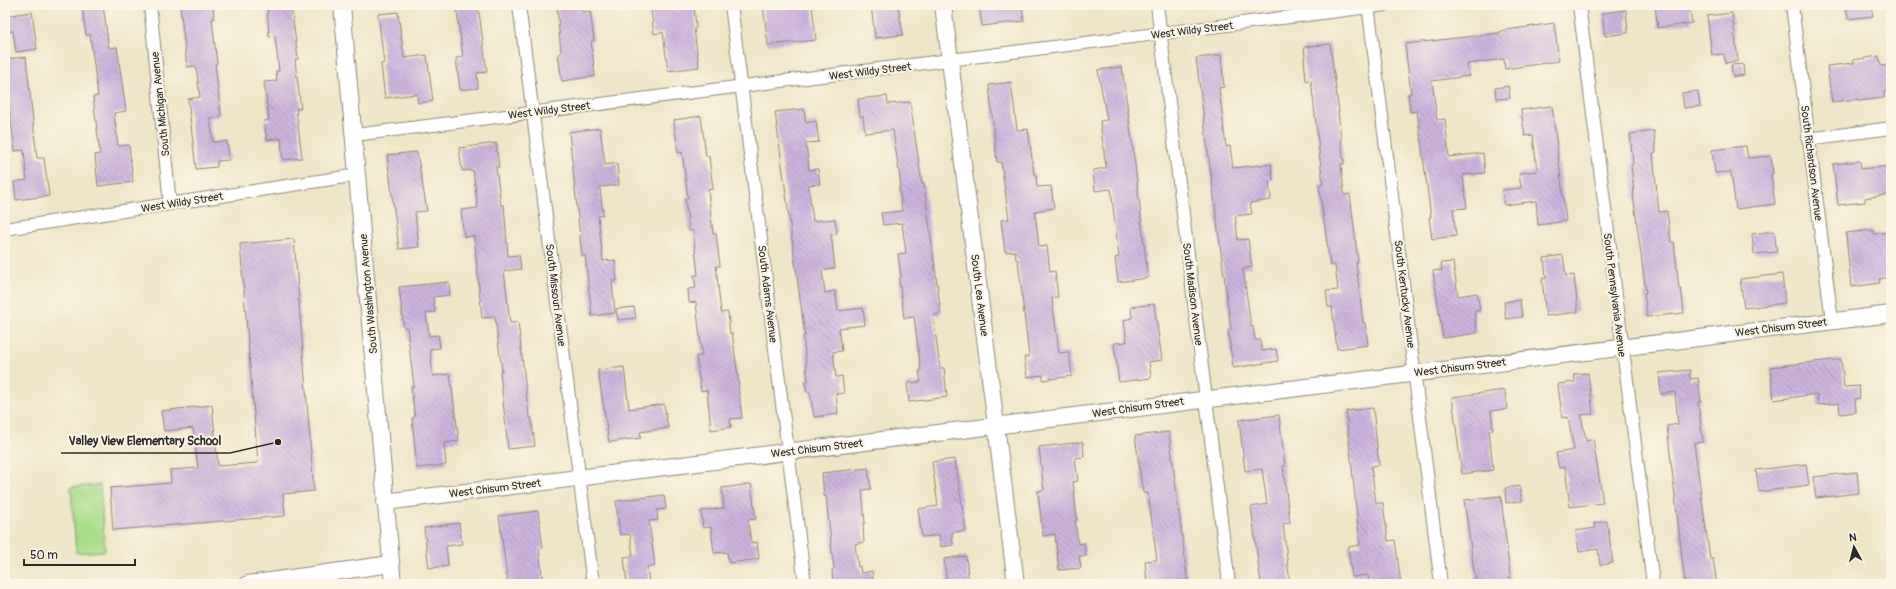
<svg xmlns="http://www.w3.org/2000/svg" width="1896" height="589" font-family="Pangolin,sans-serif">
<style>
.grass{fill:#a8dc8b;stroke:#6a845b}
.building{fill:url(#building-back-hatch)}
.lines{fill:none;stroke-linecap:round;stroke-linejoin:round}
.street-casing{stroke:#8d887a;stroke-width:14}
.secondary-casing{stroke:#8d887a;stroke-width:18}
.street{stroke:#fff;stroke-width:12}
.secondary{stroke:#fff;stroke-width:16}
.labels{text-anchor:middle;stroke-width:4;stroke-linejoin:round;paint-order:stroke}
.street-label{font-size:11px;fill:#2b2b2b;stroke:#fcf5e5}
.leader{fill:none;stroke:#2b2b2b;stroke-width:1.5}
.callout-dot{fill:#2b2b2b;stroke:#fcf5e5;stroke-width:1.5}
.callout-label{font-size:12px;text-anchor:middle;font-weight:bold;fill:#2b2b2b;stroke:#fcf5e5;stroke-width:4;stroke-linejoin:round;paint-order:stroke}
</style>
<defs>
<pattern id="building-back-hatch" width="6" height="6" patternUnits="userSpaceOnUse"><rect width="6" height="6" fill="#ceb4de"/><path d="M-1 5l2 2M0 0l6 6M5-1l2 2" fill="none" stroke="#a793b4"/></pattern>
</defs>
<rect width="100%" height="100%" fill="#fcf5e5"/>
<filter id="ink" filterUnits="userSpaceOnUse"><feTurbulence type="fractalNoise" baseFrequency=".025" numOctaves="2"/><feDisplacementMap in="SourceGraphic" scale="8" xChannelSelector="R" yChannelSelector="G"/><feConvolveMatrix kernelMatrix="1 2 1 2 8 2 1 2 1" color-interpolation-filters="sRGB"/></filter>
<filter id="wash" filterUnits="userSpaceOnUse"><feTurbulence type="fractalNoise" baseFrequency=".012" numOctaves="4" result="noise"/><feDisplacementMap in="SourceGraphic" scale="16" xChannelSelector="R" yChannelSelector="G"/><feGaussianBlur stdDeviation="0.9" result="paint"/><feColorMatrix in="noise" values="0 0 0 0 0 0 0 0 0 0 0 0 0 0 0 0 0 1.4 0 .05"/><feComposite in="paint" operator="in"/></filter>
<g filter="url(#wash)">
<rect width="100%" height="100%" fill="#efe6c8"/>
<polygon class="grass" points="100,485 105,551 76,553 71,487"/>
<g id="blocks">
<g class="building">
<polygon points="82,5 103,5 109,48 117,47 126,111 114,113 118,146 129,145 133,182 98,186 95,155 100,154 93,97 98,96 90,34 86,35"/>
<polygon points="180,5 213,5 214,19 212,19 217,64 215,64 221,116 210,118 213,142 227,141 229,160 217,161 217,167 196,169 188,99 200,97 196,66 187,67"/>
<polygon points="267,5 291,5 298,59 295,60 301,109 296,109 302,158 283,160 281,138 267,140 264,121 269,120 264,82 277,81 276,71 279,71 275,36 269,37"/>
<polygon points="456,5 478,5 487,72 477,73 478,88 460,90 456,58 463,57"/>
<polygon points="557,5 582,5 583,12 590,11 594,40 591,41 595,76 562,81 558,54 561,53"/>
<polygon points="679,5 694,5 696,28 694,29 699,67 668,71 663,32 654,34 651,10 679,7"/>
<polygon points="763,5 812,5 816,40 768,45"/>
<polygon points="871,5 898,5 903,35 875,38"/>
<polygon points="979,5 1022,5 1024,21 982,26"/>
<polygon points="1670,5 1689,5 1692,23 1658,28 1655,7"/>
<polygon points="1846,5 1871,5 1873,16 1848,19"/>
<polygon points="1626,10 1628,33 1605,36 1602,13"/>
<polygon points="32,12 37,49 16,52 13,31 5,32 5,16"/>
<polygon points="398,12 404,58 427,55 433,101 418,103 417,94 385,98 381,64 384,63 378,14"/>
<polygon points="1732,13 1738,61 1725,63 1724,54 1712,55 1707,16"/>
<polygon points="1554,23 1559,61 1505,69 1504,59 1467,64 1469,76 1432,81 1437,120 1445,119 1449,157 1483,153 1485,173 1463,175 1467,208 1453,209 1456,236 1432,239 1429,217 1431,217 1417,111 1410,112 1408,94 1411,94 1405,44 1500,33 1500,31"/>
<polygon points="1330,44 1339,112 1338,112 1344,164 1341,164 1344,195 1350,194 1358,262 1356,262 1363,323 1365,323 1368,345 1337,349 1332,307 1328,307 1326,291 1338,290 1335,265 1330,265 1319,185 1323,185 1311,80 1306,81 1304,57 1305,57 1304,47"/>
<polygon points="1221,55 1224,87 1219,88 1226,147 1230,146 1233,168 1271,164 1273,180 1269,181 1271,200 1250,203 1252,214 1235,216 1238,240 1248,239 1252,267 1243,269 1251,327 1253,326 1255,340 1260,340 1262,351 1276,349 1278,361 1233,368 1228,330 1231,330 1196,58"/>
<polygon points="1879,56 1881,66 1891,65 1891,91 1884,92 1884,98 1858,101 1858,99 1832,102 1827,66 1854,63 1853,60"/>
<polygon points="26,57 37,158 44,158 49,196 16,200 14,182 27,180 24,150 15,151 5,76 5,59"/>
<polygon points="1743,64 1744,75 1733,77 1731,65"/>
<polygon points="1122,67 1135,165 1148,278 1118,282 1115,258 1119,257 1111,189 1095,191 1093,170 1106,168 1100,121 1107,120 1098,70"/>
<polygon points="1011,82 1017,130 1028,129 1034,174 1036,174 1037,187 1051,186 1054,208 1035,211 1039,247 1047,246 1050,272 1055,271 1058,297 1052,298 1059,353 1069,352 1072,376 1043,380 1043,375 1027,377 1024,357 1029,357 1018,260 1016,260 1015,251 1005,252 1001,220 1009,219 1001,162 997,162 989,85"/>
<polygon points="1508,86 1510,98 1496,99 1495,88"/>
<polygon points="1698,91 1700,106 1684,108 1682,93"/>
<polygon points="887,96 888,104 910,102 922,184 924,184 941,314 933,315 940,368 944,368 947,397 909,402 907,383 921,382 919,371 921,371 914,317 904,318 899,279 901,278 898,254 906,253 902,223 883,225 881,213 902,211 899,187 901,186 893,130 865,133 863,116 860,117 858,99"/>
<polygon points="1552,106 1566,221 1538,225 1536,201 1504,205 1502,190 1521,188 1519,173 1537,171 1533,135 1525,136 1521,110"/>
<polygon points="804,109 806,123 816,121 819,142 806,143 809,170 818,169 820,184 808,185 813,221 835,219 837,233 831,234 835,268 822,270 825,293 835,291 838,311 863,308 865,325 839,328 842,351 833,352 836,377 842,376 844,393 836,394 838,414 814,417 810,392 807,392 805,381 808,381 803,336 805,336 775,112"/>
<polygon points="701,116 706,156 709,156 713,189 708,190 713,234 716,234 720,266 716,266 721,313 728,312 730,334 732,333 739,385 738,385 742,418 730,419 731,427 711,430 707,390 701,391 696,356 702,356 696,302 689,303 688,289 696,288 694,275 698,275 693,231 689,231 685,198 688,198 682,152 678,153 674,120"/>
<polygon points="600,128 605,165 617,163 619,185 600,187 603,215 598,216 603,261 615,260 617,281 612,281 615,313 592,316 585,255 582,256 569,132"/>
<polygon points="1654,131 1656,153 1653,154 1659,212 1667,211 1671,242 1674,242 1679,289 1681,288 1684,313 1647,317 1644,293 1646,293 1633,194 1634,194 1631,165 1633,164 1630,134"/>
<polygon points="496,143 499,167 496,167 501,205 504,205 508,256 519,255 521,269 504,271 510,323 518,322 529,417 531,417 535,446 508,449 500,371 502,371 495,317 482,318 474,236 464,237 461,210 478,208 473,170 462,171 459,148"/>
<polygon points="1746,146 1748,158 1771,156 1773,174 1771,174 1775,204 1736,209 1731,172 1715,173 1712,150"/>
<polygon points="417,152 427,211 415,212 419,247 399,249 387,155"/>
<polygon points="1860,161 1861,169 1891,166 1891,194 1865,198 1865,202 1838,205 1833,164"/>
<polygon points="1873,230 1874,234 1891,232 1891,277 1879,279 1880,283 1851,287 1846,233"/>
<polygon points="1774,231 1777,252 1754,254 1752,234"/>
<polygon points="294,239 314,491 283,494 285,516 113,530 110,488 171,483 170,470 198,468 193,428 164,431 161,411 212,405 218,466 258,463 240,244"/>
<polygon points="1563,255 1566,276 1574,275 1578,312 1546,316 1542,279 1546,278 1544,258"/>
<polygon points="1453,262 1458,296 1477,293 1480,310 1474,311 1477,333 1443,338 1433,271 1442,270 1441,263"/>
<polygon points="1782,274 1785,303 1744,308 1740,279"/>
<polygon points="449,282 450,295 433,297 435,312 426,313 429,336 438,335 440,348 430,349 433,376 450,374 459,441 444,443 446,465 417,468 412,418 415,417 411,387 414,387 407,327 404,328 399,287"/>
<polygon points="1520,300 1522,317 1506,319 1504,302"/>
<polygon points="1154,304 1162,360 1149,362 1151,378 1119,382 1114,343 1127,342 1124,320 1132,318 1131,307"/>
<polygon points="634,307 636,318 618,320 616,309"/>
<polygon points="1841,359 1844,387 1859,386 1860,398 1855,399 1856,412 1840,414 1839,403 1818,405 1817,394 1774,400 1770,367"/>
<polygon points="624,367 629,409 664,404 668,428 640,432 641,438 609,442 598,370"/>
<polygon points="1690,370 1690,379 1698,378 1701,402 1698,402 1703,442 1694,443 1710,559 1713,559 1717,584 1685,584 1667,426 1678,424 1675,392 1661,394 1659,373"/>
<polygon points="1588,373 1593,414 1581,415 1586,441 1593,439 1603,503 1570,507 1565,467 1559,468 1556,453 1574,450 1568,417 1562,418 1558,384 1575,382 1574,374"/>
<polygon points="1505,390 1507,409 1491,411 1493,429 1489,430 1493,470 1462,474 1452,397"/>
<polygon points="1373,408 1379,465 1371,466 1376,503 1383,503 1388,541 1395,540 1401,584 1369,584 1368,575 1352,577 1348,547 1360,545 1346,411"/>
<polygon points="1279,415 1285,466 1283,466 1290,523 1283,524 1290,584 1261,584 1251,507 1267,504 1262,469 1245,471 1239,420"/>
<polygon points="1169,432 1188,584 1147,584 1145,561 1157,560 1148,493 1143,493 1135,436"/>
<polygon points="1083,442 1084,457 1075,458 1078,481 1073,482 1077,520 1075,520 1078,544 1084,543 1086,556 1079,556 1081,568 1059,570 1055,534 1043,536 1038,491 1044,490 1039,447"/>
<polygon points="955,459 966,531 952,532 953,545 941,547 939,535 922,537 918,509 938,506 932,462"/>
<polygon points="1806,464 1809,485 1759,492 1756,470"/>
<polygon points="868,468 871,489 862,490 865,523 863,524 864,542 855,544 858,567 860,566 861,573 872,571 874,584 833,584 832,570 834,569 826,496 824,496 822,473"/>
<polygon points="1857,472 1859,493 1816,498 1813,477"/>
<polygon points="751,484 756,519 748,520 751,543 757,542 759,559 729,563 727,552 714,553 711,527 703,528 701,511 724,508 722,488"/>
<polygon points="1520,486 1522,501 1506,503 1505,488"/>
<polygon points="664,495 666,509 657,510 658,520 649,521 655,566 647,567 649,582 627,584 624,557 633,556 630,534 620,535 616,501"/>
<polygon points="1501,496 1511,584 1476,584 1464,500"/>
<polygon points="538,511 543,548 539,549 543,584 508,584 499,516"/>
<polygon points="1607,521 1613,563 1600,565 1598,549 1579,552 1576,531 1595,528 1594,523"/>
<polygon points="459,523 462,544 446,546 448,566 429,568 424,528"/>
<polygon points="966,556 969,584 947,584 944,559"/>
</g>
</g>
</g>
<g filter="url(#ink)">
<use href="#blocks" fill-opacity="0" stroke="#8d887a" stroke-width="1"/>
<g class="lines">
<defs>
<g id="street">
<polyline points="150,5 170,204"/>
<polyline points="519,5 593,584"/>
<polyline points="731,5 805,584"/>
<polyline points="1157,5 1229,584"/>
<polyline points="1368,5 1441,584"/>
<polyline points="1579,5 1653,584"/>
<polyline points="1792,5 1832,321"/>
<polyline points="355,135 1385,5"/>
<polyline points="1808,139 1891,128"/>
<polyline points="5,229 358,175"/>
</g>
<g id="secondary">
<polyline points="342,5 393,584"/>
<polyline points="943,5 1016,584"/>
<polyline points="385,502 1891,314"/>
<polyline points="248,584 391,564"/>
</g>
</defs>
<use href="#street" class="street-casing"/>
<use href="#secondary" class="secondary-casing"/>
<use href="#street" class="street"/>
<use href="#secondary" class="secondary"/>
</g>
</g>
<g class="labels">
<g class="street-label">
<text transform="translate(1192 30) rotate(-7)" y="4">West Wildy Street</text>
<text transform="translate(870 71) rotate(-7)" y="4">West Wildy Street</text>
<text transform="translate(160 104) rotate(-96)" y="4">South Michigan Avenue</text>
<text transform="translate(549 110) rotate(-7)" y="4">West Wildy Street</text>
<text transform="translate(1812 163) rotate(83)" y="4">South Richardson Avenue</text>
<text transform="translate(182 202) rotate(-9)" y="4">West Wildy Street</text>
<text transform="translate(368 294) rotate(-95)" y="4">South Washington Avenue</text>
<text transform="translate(768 294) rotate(83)" y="4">South Adams Avenue</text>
<text transform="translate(1193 294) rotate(83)" y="4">South Madison Avenue</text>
<text transform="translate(1405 294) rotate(83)" y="4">South Kentucky Avenue</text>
<text transform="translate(556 295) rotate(83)" y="4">South Missouri Avenue</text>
<text transform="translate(980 295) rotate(83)" y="4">South Lea Avenue</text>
<text transform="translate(1615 295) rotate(83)" y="4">South Pennsylvania Avenue</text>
<text transform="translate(1781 327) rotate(-7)" y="4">West Chisum Street</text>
<text transform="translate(1460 367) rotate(-7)" y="4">West Chisum Street</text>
<text transform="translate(1138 407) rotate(-8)" y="4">West Chisum Street</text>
<text transform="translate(817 448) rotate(-7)" y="4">West Chisum Street</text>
<text transform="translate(495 488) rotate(-7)" y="4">West Chisum Street</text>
</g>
</g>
<path class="leader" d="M278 442L230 453H61"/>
<circle class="callout-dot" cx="278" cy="442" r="4"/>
<g class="callout-label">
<text x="145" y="445">Valley View Elementary School</text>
</g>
<rect width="1896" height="589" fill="none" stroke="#fcf5e5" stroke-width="20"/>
<g transform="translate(1854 547) rotate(353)" stroke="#fcf5e5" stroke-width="3" paint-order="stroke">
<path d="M0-3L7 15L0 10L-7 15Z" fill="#2b2b2b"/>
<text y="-6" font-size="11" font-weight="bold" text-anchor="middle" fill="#2b2b2b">N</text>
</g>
<path d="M24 559v6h111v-6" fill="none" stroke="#2b2b2b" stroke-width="2"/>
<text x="30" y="559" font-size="12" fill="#2b2b2b" stroke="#fcf5e5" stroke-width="3" paint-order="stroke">50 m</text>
</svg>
